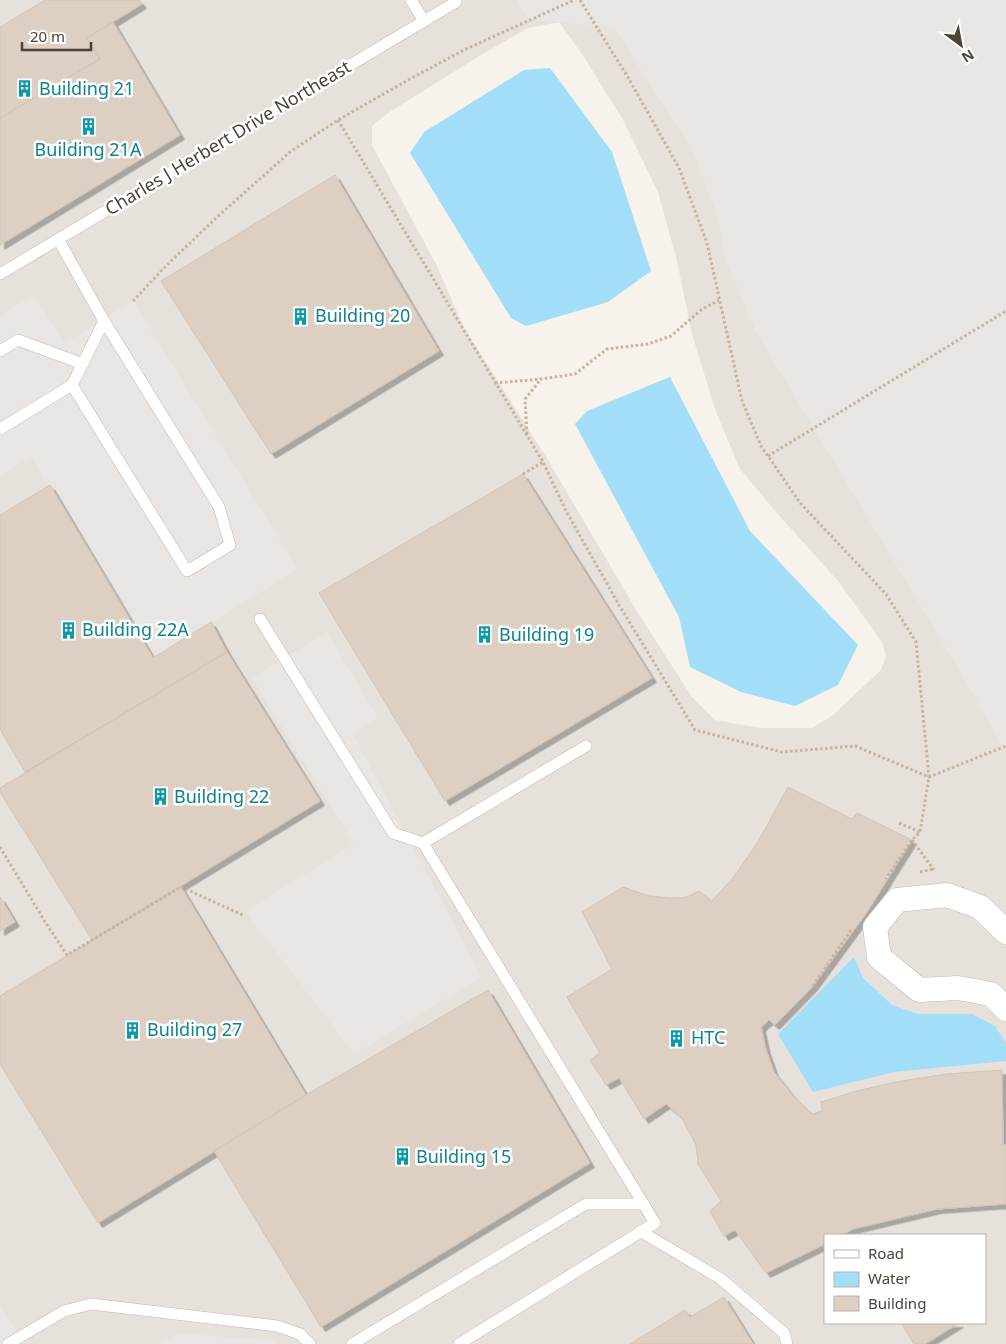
<svg xmlns="http://www.w3.org/2000/svg" width="1006" height="1344" font-family="'Noto Sans',sans-serif">
<style>
.industrial{fill:#e7e1dc;fill-rule:evenodd}
.parking{fill:#e8e5e2}
.water{fill:#a2def8}
.building{fill:#ddcfc2;stroke:#d5c3b1;filter:url(#shadow)}
.lines{fill:none;stroke-linecap:round;stroke-linejoin:round}
.service-casing{stroke:#c4b9ac;stroke-width:12}
.minor-casing{stroke:#c4b9ac;stroke-width:25}
.path{stroke:#c7b39b;stroke-width:3;stroke-dasharray:2.5 2.5;stroke-linecap:butt}
.service{stroke:#fff;stroke-width:11}
.minor{stroke:#fff;stroke-width:24}
.labels{text-anchor:middle;stroke-width:5;stroke-linejoin:round;paint-order:stroke}
.culture-label{font-size:18px;fill:#0d838f;stroke:#fff;text-anchor:start}
.street-label{font-size:18px;fill:#4c4237;stroke:#fff}
</style>
<defs>
<filter id="shadow"><feDropShadow dx="4.5" dy="4.5" stdDeviation="0" flood-color="#0004"/></filter>
</defs>
<rect width="100%" height="100%" fill="#f7f2eb"/>
<path class="industrial" d="M0,0h1006v1344h-1006zM559,22l25,35 39,63 35,72 19,69 15,73 23,75 25,60 37,44 61,68 44,61 4,14 -5,14 -48,45 -21,13h-51l-46,-8 -23,-23 -54,-84 -93,-158 -81,-127 -27,-62 -65,-121v-19l16,-13 93,-58 47,-27zM825,1235h160v88h-160z"/>
<g class="parking">
<polygon points="517,0 1006,0 1006,752 954,661 756,332 727,262 716,211 691,146 661,102 614,27 529,20"/>
<polygon points="34,295 65,343 133,301 298,569 153,658 31,457 0,475 0,315"/>
<polygon points="327,632 378,718 352,733 482,977 354,1054 245,911 354,844 252,678"/>
<polygon points="0,1305 24,1344 0,1344"/>
<polygon points="178,1333 277,1341 279,1344 159,1344"/>
</g>
<g class="water">
<polygon points="550,68 612,152 651,271 608,302 526,326 511,318 410,153 424,132 524,70"/>
<polygon points="670,377 750,531 858,645 838,685 795,706 741,692 690,667 679,617 575,424 587,411"/>
<polygon points="854,957 863,978 892,1005 918,1014 972,1014 995,1026 1006,1043 1006,1061 894,1072 813,1092 778,1034"/>
</g>
<g class="building">
<polygon points="45,0 139,0 142,4 87,38 100,59 0,118 0,27"/>
<polygon points="113,22 180,135 0,245 0,118 100,59 87,38"/>
<polygon points="335,175 439,351 271,454 161,281"/>
<polygon points="523,474 652,678 445,801 319,593"/>
<polygon points="50,485 153,658 211,622 227,652 25,772 0,729 0,515"/>
<polygon points="227,652 320,801 92,940 0,792 0,788"/>
<polygon points="788,787 852,819 857,813 912,840 867,912 813,986 775,1025 769,1020 761,1027 766,1050 774,1072 793,1096 812,1114 822,1111 821,1102 853,1092 895,1082 946,1074 1002,1070 1003,1144 1006,1145 1006,1204 937,1209 853,1229 841,1235 825,1235 825,1244 766,1273 735,1230 724,1236 710,1211 721,1201 698,1164 696,1145 682,1118 666,1104 644,1119 619,1078 606,1085 590,1060 600,1053 567,997 612,969 582,912 623,887 649,896 671,898 687,897 699,891 712,901 736,874 759,840"/>
<polygon points="181,887 306,1095 98,1223 0,1064 0,996"/>
<polygon points="0,897 15,922 0,931"/>
<polygon points="488,990 590,1163 321,1327 214,1151 306,1095"/>
<polygon points="724,1297 753,1344 630,1344 685,1310 690,1317"/>
<polygon points="901,1323 959,1323 925,1344 914,1344"/>
</g>
<g class="lines">
<defs>
<g id="service">
<polyline points="411,0 424,21"/>
<polyline points="0,274 424,21 456,2 455,0"/>
<polyline points="0,351 18,340 83,364"/>
<polyline points="72,385 187,571 230,545 219,507 104,321"/>
<polyline points="0,429 72,385 104,321 58,239"/>
<polyline points="260,619 393,833 423,843 655,1223 459,1344"/>
<polyline points="423,843 586,746"/>
<polyline points="640,1231 721,1279 784,1333 787,1344"/>
<polyline points="8,1344 64,1311 91,1304 277,1326 300,1334 310,1344"/>
<polyline points="352,1344 586,1204 644,1204"/>
</g>
<polyline id="minor" points="1006,932 980,907 947,895 897,900 875,927 879,957 919,990 958,988 991,994 1006,1009"/>
</defs>
<use href="#service" class="service-casing"/>
<use href="#minor" class="minor-casing"/>
<g class="path">
<polyline points="580,0 629,79 679,168 707,243 742,401 761,446 801,504 886,594 916,642 929,777 920,832 912,840 886,879"/>
<polyline points="338,120 543,462 566,511 619,605 695,730 782,752 855,746 929,777 1006,746"/>
<polyline points="133,301 163,269 216,218 290,152 338,120 408,80 464,50 574,0"/>
<polyline points="495,383 541,379 575,374 607,349 648,344 671,336 701,310 719,300"/>
<polyline points="527,434 525,399 541,379"/>
<polyline points="768,456 1006,311"/>
<polyline points="523,474 543,462"/>
<polyline points="899,823 920,832"/>
<polyline points="912,840 934,870"/>
<polyline points="0,847 47,925 67,955 181,887 245,916"/>
<polyline points="920,872 933,869"/>
<polyline points="813,986 851,930"/>
</g>
<use href="#service" class="service"/>
<use href="#minor" class="minor"/>
</g>
<defs>
<symbol id="building-bare" viewBox="-9 -9 18 18"><path d="M-4-6H4V6H1V3H-1V6H-4ZM-2.5-4.3h1.7v1.8h-1.7ZM.8-4.3h1.7v1.8H.8ZM-2.5-1h1.7V.8h-1.7ZM.8-1h1.7V.8H.8Z" fill="#0f9aa8" stroke="#fff" stroke-width="2.5" paint-order="stroke"/></symbol>
</defs>
<g fill-rule="evenodd">
<use href="#building-bare" x="12" y="76" width="25" height="25"/>
<use href="#building-bare" x="76" y="114" width="25" height="25"/>
<use href="#building-bare" x="288" y="304" width="25" height="25"/>
<use href="#building-bare" x="56" y="618" width="25" height="25"/>
<use href="#building-bare" x="472" y="622" width="25" height="25"/>
<use href="#building-bare" x="148" y="784" width="25" height="25"/>
<use href="#building-bare" x="120" y="1018" width="25" height="25"/>
<use href="#building-bare" x="664" y="1026" width="25" height="25"/>
<use href="#building-bare" x="390" y="1144" width="25" height="25"/>
</g>
<g class="labels">
<g class="culture-label">
<text x="39" y="95">Building 21</text>
<text x="88" y="156" text-anchor="middle">Building 21A</text>
<text x="315" y="322">Building 20</text>
<text x="82" y="636">Building 22A</text>
<text x="499" y="641">Building 19</text>
<text x="174" y="803">Building 22</text>
<text x="147" y="1036">Building 27</text>
<text x="691" y="1044">HTC</text>
<text x="416" y="1163">Building 15</text>
</g>
<g class="street-label">
<text transform="translate(228 138) rotate(-31)" y="6">Charles J Herbert Drive Northeast</text>
</g>
</g>
<rect x="824" y="1234" width="162" height="90" fill="#ffffff" stroke="#b7b3af"/>
<rect x="834" y="1250" width="25" height="8" fill="#ffffff" stroke="#b7b3af"/>
<text x="868" y="1259" font-size="15" fill="#4c4237">Road</text>
<rect x="834" y="1272" width="25" height="15" fill="#a2def8" stroke="#b7b3af"/>
<text x="868" y="1284" font-size="15" fill="#4c4237">Water</text>
<rect x="834" y="1296" width="25" height="15" fill="#ddcfc2" stroke="#b7b3af"/>
<text x="868" y="1309" font-size="15" fill="#4c4237">Building</text>
<g transform="translate(961 45) rotate(148)" stroke="#ffffff" stroke-width="4" paint-order="stroke">
<path d="M0-4L9 19L0 12L-9 19Z" fill="#4c4237"/>
<text y="-8" font-size="14" font-weight="bold" text-anchor="middle" fill="#4c4237">N</text>
</g>
<path d="M22 42v8h69v-8" fill="none" stroke="#4c4237" stroke-width="2.5"/>
<text x="30" y="42" font-size="15" fill="#4c4237" stroke="#ffffff" stroke-width="4" paint-order="stroke">20 m</text>
</svg>
